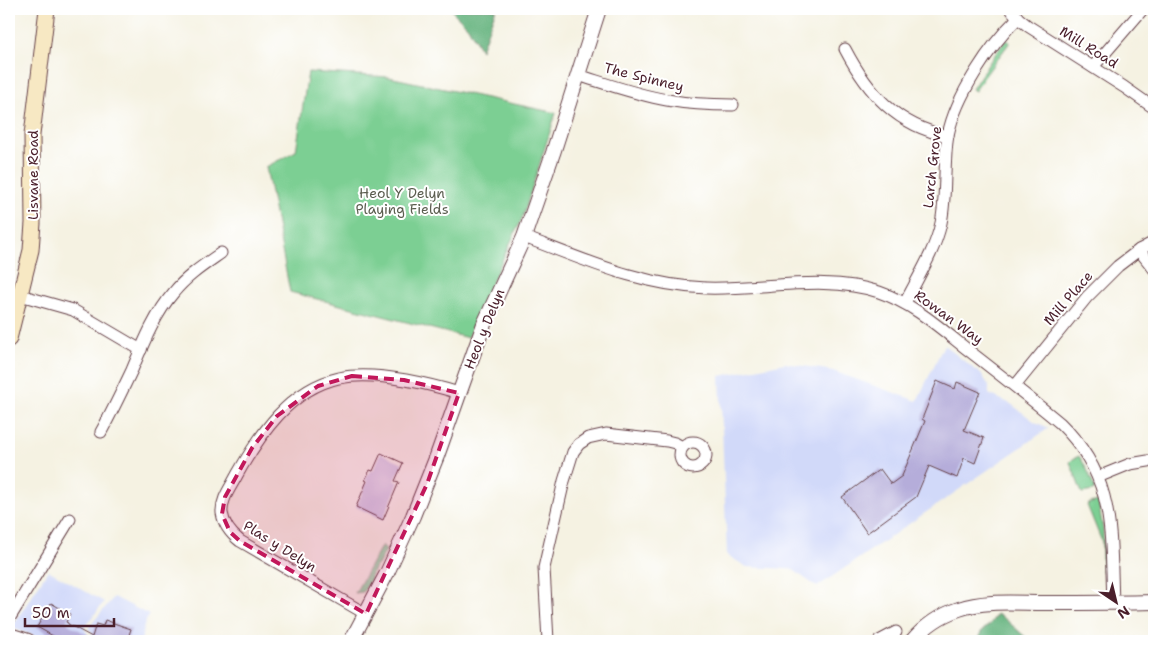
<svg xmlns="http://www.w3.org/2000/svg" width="1163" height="650" font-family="'Shantell Sans',sans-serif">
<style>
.built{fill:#d1d9f9}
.green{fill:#7bcf93;stroke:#62775f}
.forest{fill:#64b27d;stroke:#576854}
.building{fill:#b5adda}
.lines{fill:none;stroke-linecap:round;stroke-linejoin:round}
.minor-casing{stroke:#643f46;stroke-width:13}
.tertiary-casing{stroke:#643f46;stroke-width:16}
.secondary-casing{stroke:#643f46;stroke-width:17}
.minor{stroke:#fff;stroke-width:11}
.tertiary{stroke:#fff;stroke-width:14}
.secondary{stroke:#f7e8c3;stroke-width:15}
.marked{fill:#c2185b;fill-opacity:0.2;stroke:#c2185b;stroke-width:4;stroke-dasharray:10 6;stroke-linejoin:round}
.labels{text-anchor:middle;stroke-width:4;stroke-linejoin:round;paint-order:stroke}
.street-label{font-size:14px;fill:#4a1f2b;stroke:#fff}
.park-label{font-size:14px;fill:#5b5d4f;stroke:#fff}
</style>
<rect width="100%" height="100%" fill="#fff"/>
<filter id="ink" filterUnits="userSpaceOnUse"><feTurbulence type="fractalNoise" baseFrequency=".02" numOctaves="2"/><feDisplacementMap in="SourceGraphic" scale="10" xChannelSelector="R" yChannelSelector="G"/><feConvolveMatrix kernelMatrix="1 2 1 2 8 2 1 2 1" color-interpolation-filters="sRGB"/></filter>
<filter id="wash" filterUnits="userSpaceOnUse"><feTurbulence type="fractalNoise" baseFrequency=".0096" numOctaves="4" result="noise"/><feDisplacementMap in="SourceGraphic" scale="20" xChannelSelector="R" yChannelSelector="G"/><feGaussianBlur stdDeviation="1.12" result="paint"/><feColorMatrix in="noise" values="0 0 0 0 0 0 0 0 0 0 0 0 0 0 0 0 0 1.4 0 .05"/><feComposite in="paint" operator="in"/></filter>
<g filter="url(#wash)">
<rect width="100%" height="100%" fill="#f5f2e2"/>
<g class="built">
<polygon points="944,345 982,375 989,386 989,394 1011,404 1035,422 1049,428 817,587 792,569 747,567 727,555 720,376 785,363 833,371 917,401"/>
<polygon points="48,570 104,602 84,628 89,636 86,641 49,641 15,629 14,628 14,624"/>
<polygon points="114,597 149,615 144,625 141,641 90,641 93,634 88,628"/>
</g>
<g class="green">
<polygon points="1006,40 1010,42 984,77 975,91 972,89 993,57"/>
<polygon points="308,72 389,77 556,113 523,216 476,316 468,338 290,292 266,167 296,151"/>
<polygon points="1079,456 1086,467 1095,489 1093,491 1082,493 1070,462 1073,459"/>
<polygon points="1098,501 1103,529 1104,571 1102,571 1102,542 1087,505 1091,503"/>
<polygon points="382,545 386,550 378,565 376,565 370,577 372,578 363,592 355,593"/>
</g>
<g class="forest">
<polygon points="450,9 496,9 481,50 468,27"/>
<polygon points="997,614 1004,618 1030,641 979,641 981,632 990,624"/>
</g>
<g id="blocks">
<g class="building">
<polygon points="937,381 955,389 957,382 980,392 964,430 984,438 975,463 964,458 957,478 929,466 916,497 867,533 842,497 880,469 891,484 902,476 925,421 922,419"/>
<polygon points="381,453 403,463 395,481 399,482 383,520 356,507 367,481 365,480 370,470 373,471"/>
<polygon points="51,603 70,614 66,622 68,623 68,624 92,637 96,624 103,626 105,620 131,629 127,641 62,641 37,627"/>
</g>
</g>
</g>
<g filter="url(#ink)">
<use href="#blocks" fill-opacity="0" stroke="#643f46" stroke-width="1"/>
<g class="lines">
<defs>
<g id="minor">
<polyline points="1011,9 1018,18 1028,26 1124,87 1154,108"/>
<path d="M845,49c23,44 52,77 103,87"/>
<polyline points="1093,67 1143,9"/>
<path d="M578,75c29,9 59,20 89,25 22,4 44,5 66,5"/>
<path d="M524,237c59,22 117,49 182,51 55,2 120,-14 173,4 35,12 61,36 89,58 31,24 62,48 92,73 56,55 50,107 53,180"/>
<polyline points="1139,250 1154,269"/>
<polyline points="20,295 73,310 141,350"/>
<path d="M905,303c13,-26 30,-52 36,-80 6,-29 2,-59 7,-88 8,-39 42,-90 70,-117"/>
<polyline points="1015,386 1087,297 1118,266 1139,250 1154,242"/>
<path d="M101,432c11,-20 21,-41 31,-62 11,-26 23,-56 42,-78 13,-16 30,-27 47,-39"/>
<circle cx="693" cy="455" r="13"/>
<polyline points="1098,477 1130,464 1154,460"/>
<path d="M366,614l-126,-73c-9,-7 -16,-15 -18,-28 -1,-14 9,-26 15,-38 23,-41 53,-86 102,-97 35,-7 86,5 120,15"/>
<polyline points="9,619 70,519"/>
<polyline points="548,641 544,568 564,481 573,452 579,444 588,438 606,434 667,441 675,443 682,447"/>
<polyline points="879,641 896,632"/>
</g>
<g id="tertiary">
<polyline points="9,635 28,641"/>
<polyline points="351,641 387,573 413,516 437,456 484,324 524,237 553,153 599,9"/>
<path d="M912,641c12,-14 29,-26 47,-32 26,-9 56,-6 84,-6 37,0 74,0 111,-1"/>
</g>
<polyline id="secondary" points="9,339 31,250 33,223 32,135 47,9"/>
</defs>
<use href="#minor" class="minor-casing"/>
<use href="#tertiary" class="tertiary-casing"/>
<use href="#secondary" class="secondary-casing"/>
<use href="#minor" class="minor"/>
<use href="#tertiary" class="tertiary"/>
<use href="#secondary" class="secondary"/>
</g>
</g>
<path class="marked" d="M352,376l52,4 55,13 -32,91 -61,130 -126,-73 -10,-9 -8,-18 3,-17 27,-49 25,-32 41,-30z"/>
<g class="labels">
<g class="street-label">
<text transform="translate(1089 47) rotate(32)" y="5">Mill Road</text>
<text transform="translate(644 77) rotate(14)" y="5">The Spinney</text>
<text transform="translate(932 167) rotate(-84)" y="5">Larch Grove</text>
<text transform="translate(33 175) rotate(-90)" y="5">Lisvane Road</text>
<text transform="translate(1068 298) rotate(-49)" y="5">Mill Place</text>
<text transform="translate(949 317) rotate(36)" y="5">Rowan Way</text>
<text transform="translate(484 329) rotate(-68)" y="5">Heol y Delyn</text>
<text transform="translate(280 546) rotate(32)" y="5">Plas y Delyn</text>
</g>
<g class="park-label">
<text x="402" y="198">Heol Y Delyn<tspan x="402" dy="16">Playing Fields</tspan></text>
</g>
</g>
<rect width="1163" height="650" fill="none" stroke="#fff" stroke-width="30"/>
<g transform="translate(1116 602) rotate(145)" stroke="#ffffff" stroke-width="4" paint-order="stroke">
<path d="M0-4L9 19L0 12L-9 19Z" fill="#4a1f2b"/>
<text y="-8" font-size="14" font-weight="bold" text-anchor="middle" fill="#4a1f2b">N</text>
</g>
<path d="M25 618v8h89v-8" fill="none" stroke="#4a1f2b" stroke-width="2.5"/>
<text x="32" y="618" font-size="15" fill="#4a1f2b" stroke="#ffffff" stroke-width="4" paint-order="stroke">50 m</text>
</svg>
